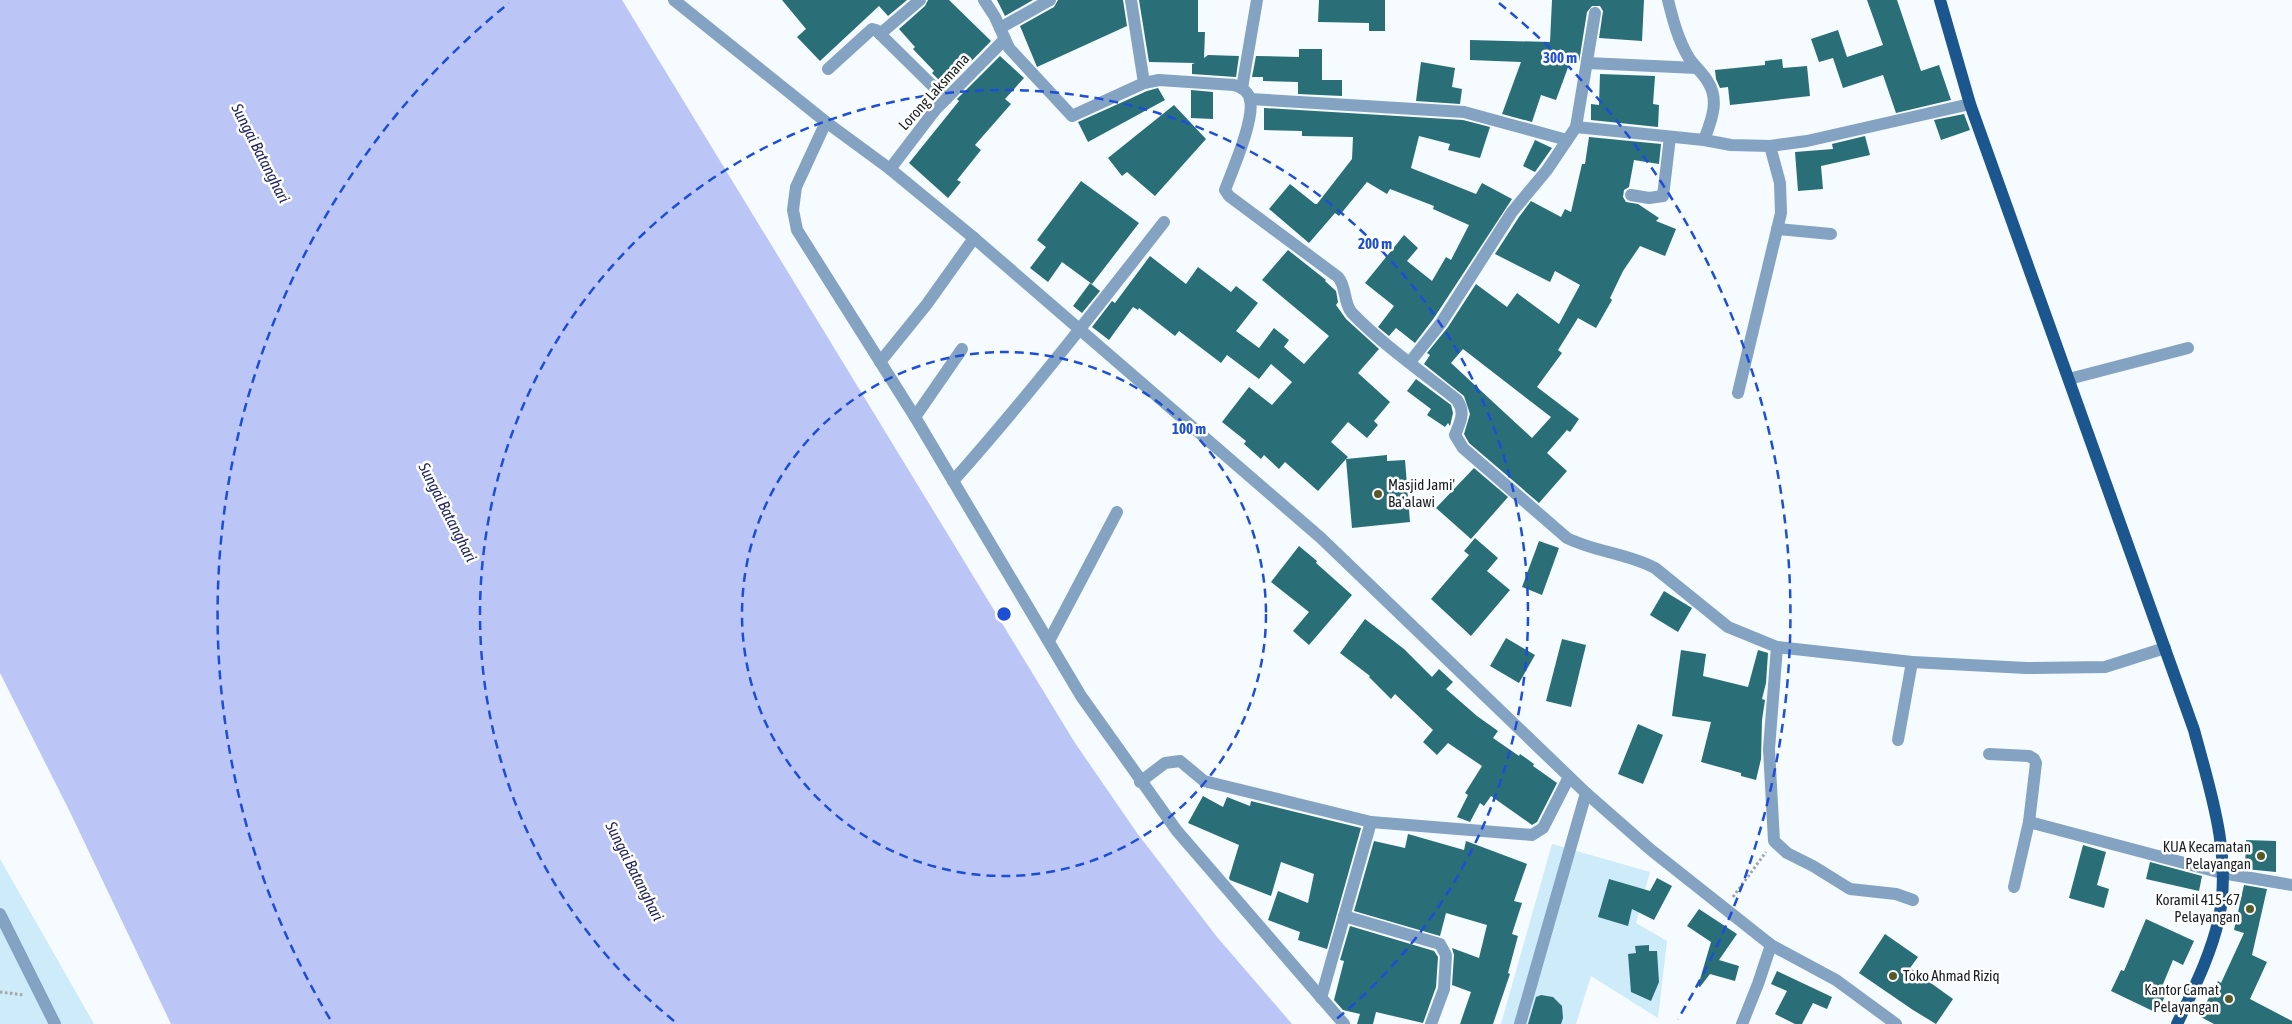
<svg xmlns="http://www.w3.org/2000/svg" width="2292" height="1024" font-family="'Asap Condensed',sans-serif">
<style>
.green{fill:#cdebf9}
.water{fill:#bbc6f7}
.building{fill:#2a6f77;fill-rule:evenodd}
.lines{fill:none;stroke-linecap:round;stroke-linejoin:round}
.path{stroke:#a0a6a9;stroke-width:3;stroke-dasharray:2.5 2.5;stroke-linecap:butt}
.minor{stroke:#84a2c2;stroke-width:12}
.major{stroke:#1c568f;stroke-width:12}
.ring{fill:none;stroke:#1d4ed8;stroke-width:2.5;stroke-dasharray:9 6}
.poi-dot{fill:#575a27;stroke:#fff;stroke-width:2}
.labels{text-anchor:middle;stroke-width:5;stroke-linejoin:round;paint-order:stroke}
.street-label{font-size:15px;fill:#191f22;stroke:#fff}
.poi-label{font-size:15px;fill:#191f22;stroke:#fff;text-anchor:end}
.water-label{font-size:16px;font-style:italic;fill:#1f245c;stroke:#fff}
.centre{fill:#1d4ed8;stroke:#fff;stroke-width:2.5}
.ring-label{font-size:15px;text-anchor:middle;font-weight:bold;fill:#1d4ed8;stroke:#fff;stroke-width:5;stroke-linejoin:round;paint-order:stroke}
</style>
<rect width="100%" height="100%" fill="#f5fbfe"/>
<g class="green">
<polygon points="1552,844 1650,872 1636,923 1667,941 1658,1018 1591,976 1576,1024 1501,1024"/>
<polygon points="0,859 94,1024 0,1024"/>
</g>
<polygon class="water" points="0,0 622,0 1075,743 1137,833 1217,937 1292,1024 171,1024 70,812 0,673"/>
<g class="building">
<polygon points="782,0 907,0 888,16 879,6 820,61 797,37 806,29"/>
<polygon points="928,0 949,0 991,41 946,87 932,73 934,71 913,49 915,47 899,29 925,6"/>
<polygon points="997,0 1033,0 1005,16"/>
<polygon points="1058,0 1123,0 1127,26 1037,67 1020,26 1054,7"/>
<polygon points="1139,0 1198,0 1198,32 1205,32 1204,58 1208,55 1239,56 1236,77 1192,74 1192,64 1195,63 1149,62"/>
<polygon points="1319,0 1385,0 1385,31 1369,31 1369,23 1318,22"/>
<polygon points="1552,0 1644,0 1642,41 1599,38 1603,11 1600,6 1592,6 1587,12 1579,62 1570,62 1556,100 1541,95 1532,122 1502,114 1521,62 1470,60 1470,40 1550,42"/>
<polygon points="1867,0 1897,0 1921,71 1939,65 1951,100 1896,113 1883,75 1843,88 1833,58 1819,62 1811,39 1838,30 1847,57 1883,45"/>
<polygon points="1299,49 1322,49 1322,80 1342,80 1342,96 1298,94 1298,82 1263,81 1263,77 1252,77 1256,56 1299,57"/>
<polygon points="1000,56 1024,78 1005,99 1011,104 975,145 981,150 957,180 961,182 948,198 909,163 959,101 957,99"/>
<polygon points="1782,59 1783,68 1807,66 1810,96 1730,105 1728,87 1720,88 1716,79 1715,70 1765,65 1765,61"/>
<polygon points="1421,62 1455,68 1452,87 1462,89 1460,104 1416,101"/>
<polygon points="1600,74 1655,76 1653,104 1659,105 1658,127 1591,120 1591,104 1599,105"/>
<polygon points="1158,88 1165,100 1088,142 1078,122 1147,91"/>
<polygon points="1191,90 1213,92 1213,119 1191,118"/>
<polygon points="1174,105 1206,139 1155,196 1127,172 1122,176 1108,158"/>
<polygon points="1264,108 1463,120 1490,127 1480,158 1448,150 1450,144 1419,136 1411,168 1476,194 1482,183 1512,199 1434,318 1415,343 1396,328 1389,336 1378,327 1394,306 1365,283 1404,235 1418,248 1407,261 1432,281 1446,257 1451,260 1469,225 1433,209 1434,206 1390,189 1387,194 1367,182 1339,216 1335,213 1309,243 1269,209 1290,184 1315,204 1317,204 1352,159 1353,137 1302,136 1302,131 1264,130"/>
<polygon points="1964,114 1970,130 1941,140 1934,120"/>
<polygon points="1865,136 1870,155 1821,166 1823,189 1798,191 1795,152 1833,149 1832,144"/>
<path d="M1589,137l72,7 -2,20 -25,-4 -5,27 -5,3 -1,7 3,5 12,2 21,14 -3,3 20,8 -11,27 -25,-10 -17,25 -13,27 2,2 -16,28 -18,-10 -20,32 4,3 -25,34 42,32 -9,13 -3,-2 -20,23 20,18 -28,32 -70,-60 -5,-9 6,-20 -6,-18 -40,-32 6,-9 -3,-2 21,-26 28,-43 31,23 10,-14 42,31 21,-39 -25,-14 -5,11 -55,-28 24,-37 12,-16 30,16 4,-8 6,3 11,-48h3zM1463,349l88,68 -19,21 -81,-75z"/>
<polygon points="1535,140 1552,148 1535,172 1523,166"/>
<polygon points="1081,181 1139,223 1092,284 1062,262 1048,282 1030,268 1046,247 1037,240"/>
<polygon points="1288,250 1326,280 1325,281 1336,291 1338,302 1336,305 1346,319 1379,349 1358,373 1390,402 1374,421 1378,425 1367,438 1348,422 1331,442 1348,457 1346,459 1387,455 1387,461 1405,460 1410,522 1352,528 1346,459 1318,491 1285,462 1279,469 1264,455 1261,459 1244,444 1246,441 1222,422 1249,387 1272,405 1292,382 1271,364 1259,379 1227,355 1221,363 1179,331 1175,336 1139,308 1138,310 1133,307 1109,340 1092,327 1112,301 1115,303 1150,256 1186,284 1198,267 1231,292 1236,286 1258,303 1236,331 1259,348 1274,328 1289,340 1284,347 1304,364 1329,336 1262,280"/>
<polygon points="1090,283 1100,291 1082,313 1073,306"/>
<polygon points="1416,379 1451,405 1453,413 1450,426 1448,423 1445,427 1427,415 1431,409 1407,391"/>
<polygon points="1474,468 1508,497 1471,539 1436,508"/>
<polygon points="1475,538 1498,558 1487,571 1510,590 1471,636 1431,599 1469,555 1464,551"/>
<polygon points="1539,541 1559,548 1542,595 1522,587"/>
<polygon points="1299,546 1317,561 1316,563 1352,595 1309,645 1293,631 1309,612 1271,582"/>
<polygon points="1664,591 1692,608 1678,632 1650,615"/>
<polygon points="1365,619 1404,649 1432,677 1439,669 1453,682 1446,689 1477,716 1498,731 1493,738 1519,756 1520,754 1534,764 1533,766 1557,783 1537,822 1532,825 1491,796 1484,806 1480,803 1470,822 1457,817 1468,795 1465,793 1482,766 1448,743 1437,755 1423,742 1433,730 1395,694 1391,699 1369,677 1370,676 1340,653"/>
<polygon points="1506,638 1535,655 1519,683 1490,666"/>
<polygon points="1562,639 1586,645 1571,707 1546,701"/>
<polygon points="1681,650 1706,654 1703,676 1748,687 1758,650 1768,653 1766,683 1762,699 1765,700 1762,720 1761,759 1756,780 1741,776 1741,773 1701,762 1711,722 1672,716"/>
<polygon points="1638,724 1663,735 1643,784 1618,774"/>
<polygon points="1203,796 1223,807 1227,797 1250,806 1251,801 1361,828 1327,949 1298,940 1300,932 1268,920 1278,891 1308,903 1314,874 1281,862 1271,896 1230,880 1229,878 1239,845 1188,823"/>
<polygon points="1408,834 1464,850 1466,841 1527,864 1514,901 1522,903 1512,934 1518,936 1508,973 1510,974 1493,1024 1460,1024 1471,992 1452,985 1454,955 1452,948 1479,958 1487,925 1446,913 1440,936 1354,911 1374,841 1405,848"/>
<polygon points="2246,840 2276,841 2276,872 2245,869"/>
<polygon points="2083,845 2106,852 2097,885 2109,889 2104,908 2069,898"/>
<polygon points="2150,862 2202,876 2199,891 2146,879"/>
<polygon points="1657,878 1672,886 1654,920 1632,909 1628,926 1598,917 1609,879 1650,891"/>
<polygon points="2244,885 2267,889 2252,955 2267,962 2250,999 2292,1021 2292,1024 2214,1024 2199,1016 2218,981 2221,983 2244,933 2234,930"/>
<polygon points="1699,909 1737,934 1719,960 1739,966 1735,981 1710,974 1700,987 1698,986 1711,942 1687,926"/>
<polygon points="2146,919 2194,941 2183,965 2173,960 2161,989 2167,992 2157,1013 2111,991 2121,970 2124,971"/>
<polygon points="1350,926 1434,951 1438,957 1436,987 1423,1023 1376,1012 1373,1024 1357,1024 1360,1014 1343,1010 1334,1000 1344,961 1340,960"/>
<polygon points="1885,934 1918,957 1910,968 1953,999 1936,1024 1913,1010 1859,973"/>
<polygon points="1649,945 1649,951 1657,951 1659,982 1651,1001 1631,992 1628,954 1636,953 1635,946"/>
<polygon points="1777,971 1832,997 1827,1009 1813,1003 1802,1024 1795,1024 1775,1014 1787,991 1771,984"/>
<polygon points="1541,995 1553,997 1562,1006 1563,1018 1561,1024 1528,1024 1536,997"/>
</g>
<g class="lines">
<g class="path">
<polyline points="1733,897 1766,852"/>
<polyline points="0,992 24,995"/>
</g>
<g class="minor">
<polyline points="674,0 826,122 890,169 974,238 1321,538 1586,793 1651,850 1771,945 1836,980 1896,1024"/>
<polyline points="984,0 995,17 1009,48 1072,116 1144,83 1131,0"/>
<path d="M1668,0c5,20 10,40 21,58 5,8 14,15 19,24 12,19 3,39 -4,58"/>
<polyline points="1000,28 1050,0"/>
<polyline points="880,34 920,0"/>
<polyline points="1587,63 1697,68"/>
<polyline points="828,69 872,29 876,30 946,99"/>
<path d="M1144,83l15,-3 75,5c7,2 15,7 16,15 5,19 -18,71 -25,90l4,6 109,81c9,10 5,26 14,36 31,32 70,59 105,87 9,13 3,22 -2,35l8,13 104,90c28,14 60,15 88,30l73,59 49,20 135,15 114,6 79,-1 60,-19"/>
<polyline points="1242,88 1257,0"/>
<polyline points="1250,99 1464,112 1567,140"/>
<polyline points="826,122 796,187 793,210 797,230 915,417 1081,696 1177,831 1344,1024"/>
<polyline points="1576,127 1704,140 1731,145 1770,146 1807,141 1970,104"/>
<polyline points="890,169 935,110 1005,39"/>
<polyline points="1631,195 1649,198 1663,196 1670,137"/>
<polyline points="1777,229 1831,234"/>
<polyline points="880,362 927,304 974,238"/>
<polyline points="1410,362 1441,323 1512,212 1547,170 1576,127 1595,13"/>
<polyline points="2069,379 2188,348"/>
<polyline points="1738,393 1781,213 1780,183 1770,146"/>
<polyline points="915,417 962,349"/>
<path d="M953,481c74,-83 142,-171 211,-259"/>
<polyline points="1049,641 1117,512"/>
<polyline points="1777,647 1769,749 1774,841 1787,853 1813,866 1850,889 1896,894 1913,900"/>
<polyline points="1898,740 1912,662"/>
<polyline points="1989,754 2029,756 2034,759 2036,763 2029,822 2014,887"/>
<polyline points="1140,782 1165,763 1180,761 1204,781 1371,822 1532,835 1543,828 1569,777"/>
<polyline points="2029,822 2222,873 2292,885"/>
<polyline points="0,914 55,1024"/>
<polyline points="1344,916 1440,944 1446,955 1444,989 1431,1024"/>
<polyline points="1321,998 1371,822"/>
<polyline points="1520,1024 1586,793"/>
<polyline points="1742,1024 1758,984 1771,945"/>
</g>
<path class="major" d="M1940,0l30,104 224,626c16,60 38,124 25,188 -8,37 -26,72 -42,106"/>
</g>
<g class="ring">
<circle cx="1004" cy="614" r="262"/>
<path d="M674 1021A524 524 0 1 1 1334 1021"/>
<path d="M330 1019A786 786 0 0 1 509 3M1499 3A786 786 0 0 1 1678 1019"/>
</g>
<g class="poi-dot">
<circle cx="1378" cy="494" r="5"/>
<circle cx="2261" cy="856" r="5"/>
<circle cx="2250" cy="909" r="5"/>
<circle cx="1893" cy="976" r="5"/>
<circle cx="2229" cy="999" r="5"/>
</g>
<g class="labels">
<g class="street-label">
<text transform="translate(934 92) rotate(-48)" y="5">Lorong Laksmana</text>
</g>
<g class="poi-label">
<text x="1388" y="490" text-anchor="start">Masjid Jami'<tspan x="1388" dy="17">Ba'alawi</tspan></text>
<text x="2251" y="852">KUA Kecamatan<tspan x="2251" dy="17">Pelayangan</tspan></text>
<text x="2240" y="905">Koramil 415-67<tspan x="2240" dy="17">Pelayangan</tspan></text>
<text x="1903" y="981" text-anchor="start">Toko Ahmad Riziq</text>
<text x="2219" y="995">Kantor Camat<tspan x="2219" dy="17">Pelayangan</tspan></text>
</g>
<g class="water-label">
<text transform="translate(261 153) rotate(63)" y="6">Sungai Batanghari</text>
<text transform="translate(448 512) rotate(63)" y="6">Sungai Batanghari</text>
<text transform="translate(635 871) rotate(63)" y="6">Sungai Batanghari</text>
</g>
</g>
<circle cx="1004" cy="614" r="8" class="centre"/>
<g class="ring-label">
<text x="1560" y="63">300 m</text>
<text x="1375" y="249">200 m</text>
<text x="1189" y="434">100 m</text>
</g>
</svg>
